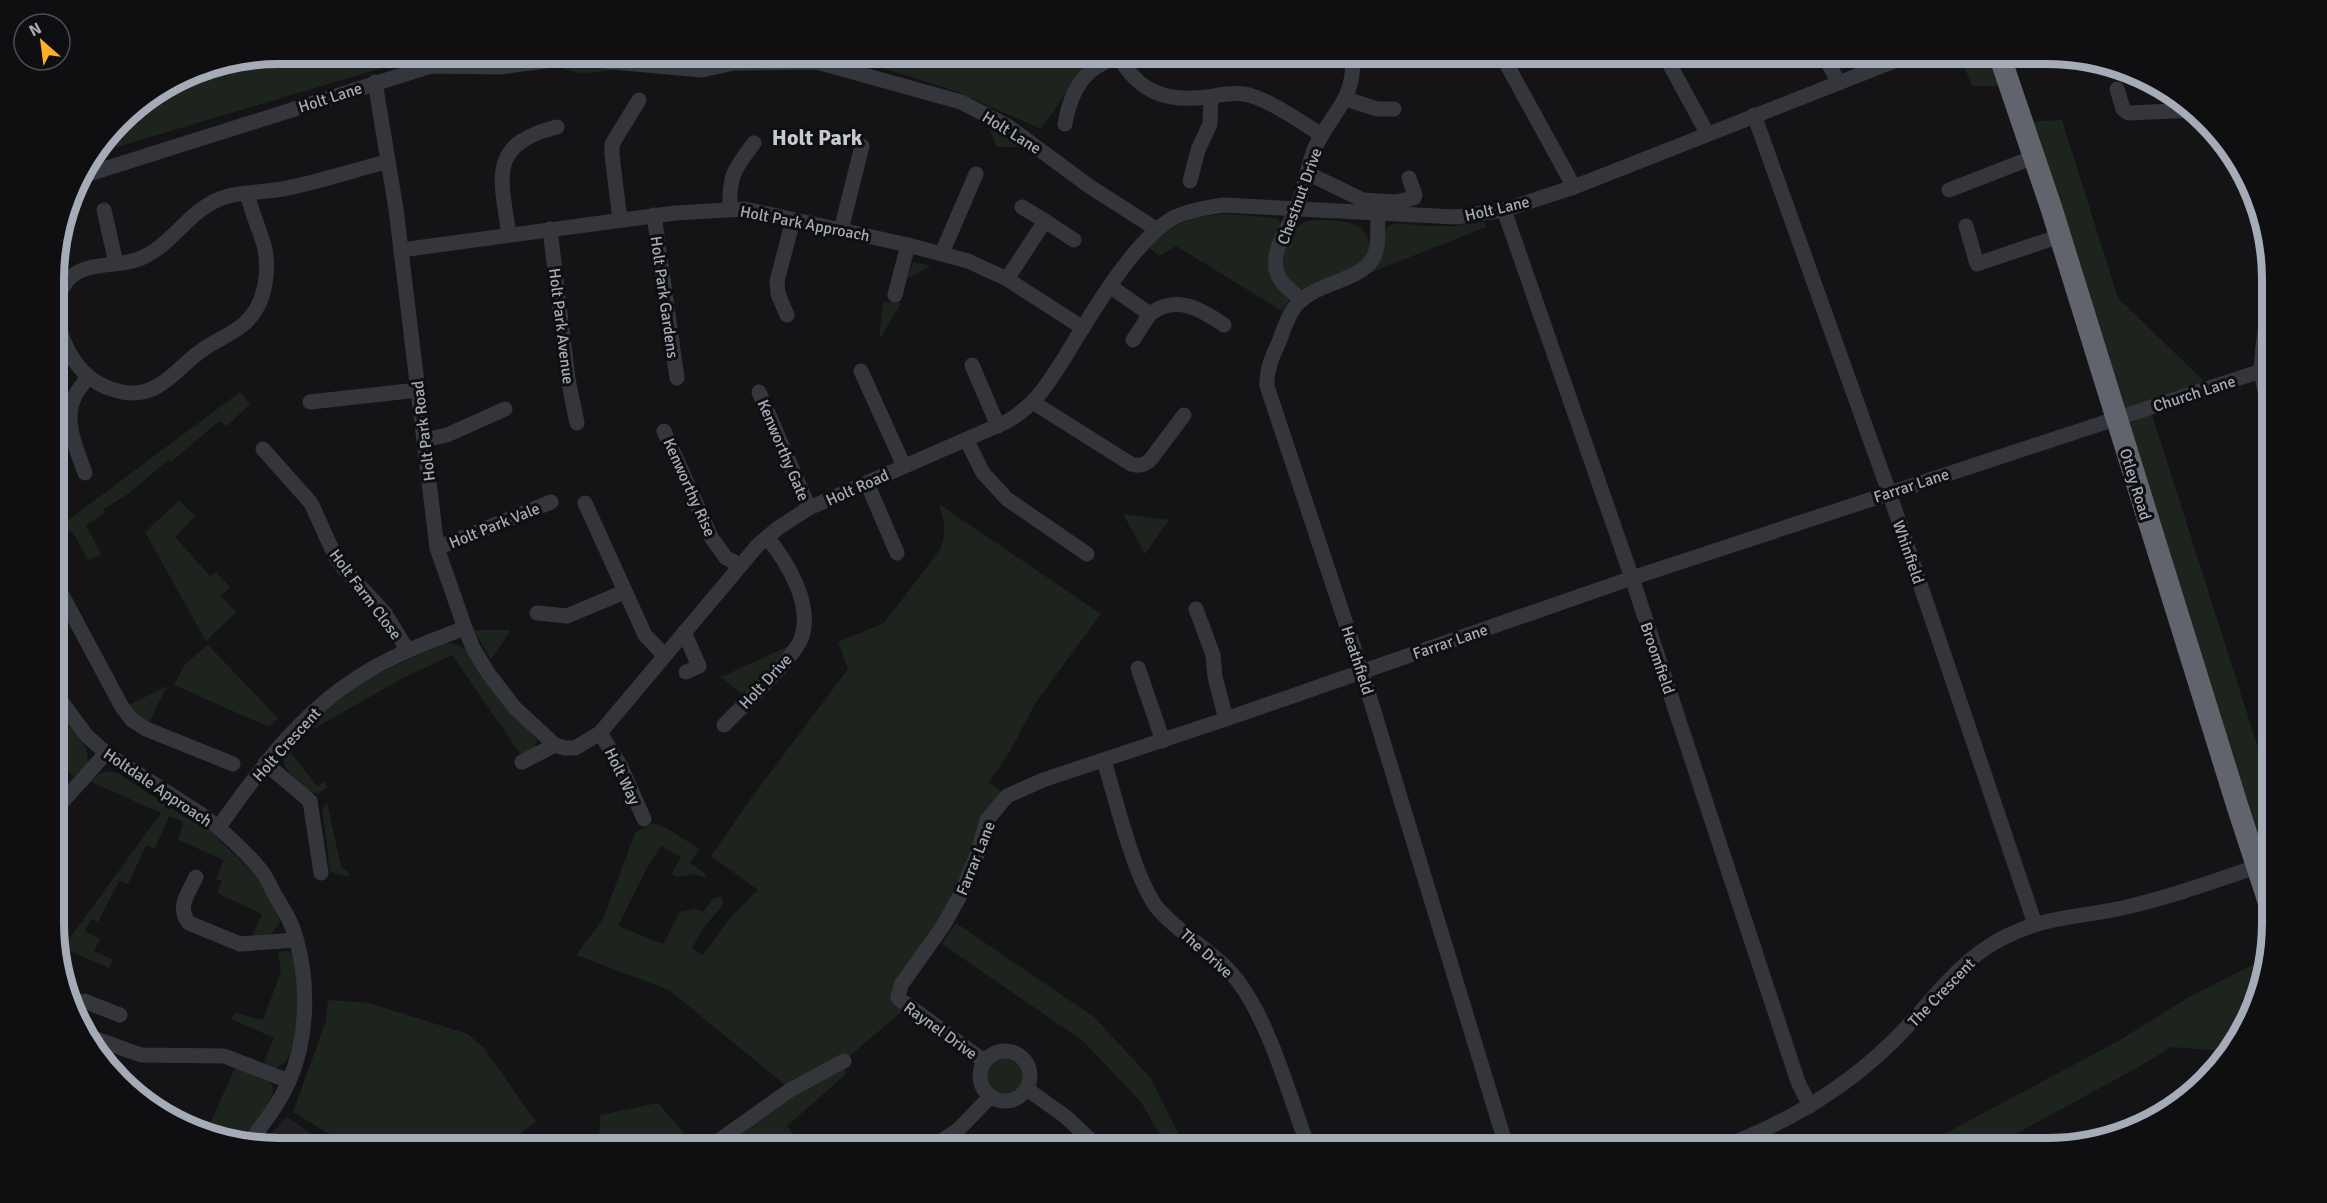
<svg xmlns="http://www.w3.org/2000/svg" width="2327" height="1203" font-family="Signika,sans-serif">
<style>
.built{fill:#202023}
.green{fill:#1c241d}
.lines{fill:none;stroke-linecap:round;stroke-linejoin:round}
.minor{stroke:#35363b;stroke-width:15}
.highway{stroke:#61646d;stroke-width:22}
.labels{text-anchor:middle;stroke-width:6;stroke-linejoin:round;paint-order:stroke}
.street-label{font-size:16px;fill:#a5abb7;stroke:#0f0f11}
.district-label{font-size:22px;font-weight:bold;fill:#c6cad3;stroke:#0f0f11}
.rim{fill:none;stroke:#a5abb7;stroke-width:8}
</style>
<rect width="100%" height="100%" fill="#141416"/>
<polygon class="built" points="287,1117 319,1139 327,1149 279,1149 261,1145"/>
<g class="green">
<polygon points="279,54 421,54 422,56 97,153 130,110 193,71"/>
<path d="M549,54h104v6c-20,6 -72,20 -90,8 -5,-3 -10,-10 -14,-14z"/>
<polygon points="838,54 1107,54 1083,68 1041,129 955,91"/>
<polygon points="1959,54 1989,54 1999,86 1972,86"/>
<polygon points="2062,120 2118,298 2210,387 2150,408 2273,795 2273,915 2023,122"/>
<polygon points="986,122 1035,147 997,147"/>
<path d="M1225,214l52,4 3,3c5,35 -26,48 10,78l-8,12 -106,-65 -17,10 -10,-8c25,-25 40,-31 76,-34z"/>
<path d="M1311,220c21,1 54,-4 58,24 1,7 0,11 -5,17 -8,8 -46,22 -59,28 -36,-1 -23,-64 6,-69z"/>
<polygon points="1484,222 1486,227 1367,274 1383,231 1390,225 1395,223 1428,226 1455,226"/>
<polygon points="913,262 931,266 907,279"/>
<polygon points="883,302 901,303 879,340"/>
<polygon points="240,392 250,404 227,426 219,421 171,462 168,460 128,494 104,509 105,513 86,525 101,554 88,560 72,531 55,541 55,530"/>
<polygon points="179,501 195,516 175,537 210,576 216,572 230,587 221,596 236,612 206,641 145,532"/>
<path d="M939,504l162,110 -65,88 -27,51 -20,29 18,14 -30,59 -76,130 7,21 -64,55 -3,7 6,5 -60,53 19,23h-27l-8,-10 -13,10h-47l79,-60 -121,-99 -93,-35 27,-36 32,-86 18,-10 13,5 34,21 -10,14 17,12 -3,2 -9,-3 -20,3 -3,-4 9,-16 -20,-11 -13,20 -30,60 45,18 17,-32 16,-3 7,3 11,-14 8,-1 1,8 -19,22 -12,21 11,7 28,-38 27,-27 -47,-34 41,-59 96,-128 -10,-27 46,-19 55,-72c9,-16 5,-30 0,-47z"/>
<polygon points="1123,514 1169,520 1145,554"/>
<polygon points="474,630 511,630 491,660"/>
<path d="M447,643l12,2 6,4 58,75 14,16 -2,8 -14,7 -69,-100 -47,22 -104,59 -10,17 26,33 7,-4 4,5 -10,7c-12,-3 -18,-11 -26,-19 -6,-6 -10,-12 -7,-20 6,-21 66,-66 86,-77 25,-13 50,-25 76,-35z"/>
<polygon points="208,645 278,718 269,727 174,685 185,664"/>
<polygon points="789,646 743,695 721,677"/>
<polygon points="167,686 149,722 135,714 129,705"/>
<polygon points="55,706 86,748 88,762 74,777 60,764 65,751 56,747"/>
<polygon points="108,771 118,773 186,818 207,828 260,879 278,913 280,922 272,933 263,937 252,937 262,914 217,893 222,881 216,879 224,860 178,840 183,822 169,816 155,848 146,846 128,884 119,881 98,922 91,919 85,931 100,939 94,951 113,960 109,968 56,945 56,937 69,939 161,813 91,782 99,774"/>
<polygon points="327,803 341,866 348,871 349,877 333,873 329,870 327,843 322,810"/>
<polygon points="956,923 1094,1017 1150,1077 1183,1143 1191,1149 1168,1149 1141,1102 1083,1041 942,944"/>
<path d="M287,951l7,3c4,25 13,107 -20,114l-10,-6 10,-24 -43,-19 4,-6 28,7 18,-49 -3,-19z"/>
<path d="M2260,961c8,18 -7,29 -19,40l7,25 -19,29 -6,-4 -52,-4 -34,21 -149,81h-72l204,-109 69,-43z"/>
<polygon points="328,1000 369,1003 468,1034 484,1048 536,1122 499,1149 348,1149 336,1138 293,1112 326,1021"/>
<circle cx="1005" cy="1075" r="18"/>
<path d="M235,1068c10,4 22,6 31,11 23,14 -18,51 -28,60l-32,-7z"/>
<polygon points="658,1103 694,1144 687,1149 599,1149 600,1115"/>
</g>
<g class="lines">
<g class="minor">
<polyline points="1501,54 1574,187"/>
<polyline points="1664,54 1707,133"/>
<polyline points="1823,54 1839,83"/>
<path d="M1118,56c22,37 48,46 89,41 13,-2 25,-5 37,-3 22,3 58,29 78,41"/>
<path d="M375,82l21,127 41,339 28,80 8,20 15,25 27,35 40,37 10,3h10l25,-15 157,-187 21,-18 31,-20 199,-87c29,-18 39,-36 57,-64 24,-40 70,-119 110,-140 15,-7 31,-9 48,-12l233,12 48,-7 70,-23 338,-133"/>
<polyline points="2117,89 2123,109 2128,113 2196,110"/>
<polyline points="1346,99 1377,109 1394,109"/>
<polyline points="1754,115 1889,492 2035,924"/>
<path d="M1065,124c3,-19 11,-42 27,-54 9,-7 20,-11 30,-16"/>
<polyline points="1307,173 1363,200 1395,202 1414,198 1415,195 1409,178"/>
<polyline points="79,177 431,66 499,67 568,58 702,70 734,63 817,62 961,102 1009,127 1089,186 1156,229"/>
<polyline points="1190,181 1198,150 1210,124 1211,97"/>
<polyline points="1949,190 2034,157"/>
<path d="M247,193c4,18 12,35 17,52 6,25 2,58 -18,77 -12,12 -31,18 -45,29 -19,13 -36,37 -59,41 -18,4 -42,-5 -55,-17 -23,-20 -42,-68 -20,-94 18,-21 49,-13 72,-22 31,-12 47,-44 76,-58 20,-10 45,-8 67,-12 35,-6 70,-19 105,-27"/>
<polyline points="1022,207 1045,221"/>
<path d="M730,209c-1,-35 4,-39 24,-66"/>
<polyline points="104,210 116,263"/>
<polyline points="1504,210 1632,578 1798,1082 1810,1106"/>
<path d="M1378,214c-1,14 2,35 -6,46 -16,23 -61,23 -78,48 -7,10 -11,23 -15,34 -7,15 -13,28 -12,44l95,286 145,477"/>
<polyline points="654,215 677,378"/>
<polyline points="620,220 612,155 612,144 639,100"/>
<polyline points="1966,226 1977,264 2060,236"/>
<polyline points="550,229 568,379 577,423"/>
<polyline points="841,230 862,146"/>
<path d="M509,235c-8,-57 -22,-91 48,-108"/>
<polyline points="401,250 675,213 745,209 908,245 968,261 1007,279 1083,328"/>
<polyline points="942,253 976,174"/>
<polyline points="1007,279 1045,221 1074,240"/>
<path d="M1111,287l39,27c26,-20 51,-5 74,11"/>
<polyline points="895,295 908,245"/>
<path d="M1302,300c-9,-8 -21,-15 -25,-27 -7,-23 12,-46 20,-65 7,-19 10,-39 17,-58 16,-37 43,-50 38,-96"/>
<polyline points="787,315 778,294 777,281 793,220"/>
<polyline points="1133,340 1150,314"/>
<polyline points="972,365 998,426"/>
<polyline points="861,371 904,466"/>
<polyline points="2261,371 2272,426"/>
<polyline points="759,392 809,508"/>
<polyline points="310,402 418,390"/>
<path d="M1034,403l97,61c8,3 14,1 20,-5l33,-44"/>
<polyline points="664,431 711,537 726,558 741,565"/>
<polyline points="424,440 447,435 505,409"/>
<polyline points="967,441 983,473 1007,499 1087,554"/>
<polyline points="263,449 311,503 335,556 345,570 384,612 408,651"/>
<path d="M85,473c-8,-23 -23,-53 -10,-77 3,-7 9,-13 13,-19"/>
<polyline points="867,483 897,553"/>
<polyline points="585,503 645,635 664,655"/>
<polyline points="437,548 551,502"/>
<polyline points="55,582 122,707 132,720 146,729 233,764"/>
<polyline points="1196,609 1213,655 1215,677 1226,719"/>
<polyline points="537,613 567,616 624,592"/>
<polyline points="684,632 699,666 686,672"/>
<polyline points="1138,668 1163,741"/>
<path d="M55,693l31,42 20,18 98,63c20,16 40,34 56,53 7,8 11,19 16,28 8,13 16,26 20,41 13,45 12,101 -7,143 -10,23 -25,42 -40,61"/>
<path d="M724,725c18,-19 69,-66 77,-86 13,-34 -14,-77 -34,-102"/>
<polyline points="600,733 620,765 644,819"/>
<path d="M1104,761c12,38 31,121 55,149 25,28 60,44 81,74 31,43 50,114 69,165"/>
<polyline points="522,762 555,745"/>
<polyline points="265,763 310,801 321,873"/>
<polyline points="56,809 106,753"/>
<path d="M218,828c40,-56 80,-113 139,-150 33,-22 71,-36 108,-50"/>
<path d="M196,877c-7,15 -20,31 -7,46l51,21 56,-4"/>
<polyline points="71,1008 84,1001 120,1015"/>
<polyline points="85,1035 141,1055 224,1056 289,1081"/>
<circle cx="1005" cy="1076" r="25"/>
<polyline points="984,1061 898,998 901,985 943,926 962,892 977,855 987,820 1007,796 1043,780 1226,719 1632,578 2261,371 2263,346 2271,289"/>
<polyline points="1027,1089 1066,1117 1100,1149"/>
<polyline points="2182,1103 2183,1102"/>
<polyline points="707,1149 790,1090 844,1061"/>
<polyline points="929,1149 958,1130 990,1097"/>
<path d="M1718,1149c64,-24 121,-56 170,-103 37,-34 66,-82 111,-106 44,-24 77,-22 123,-32 45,-10 90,-26 134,-41"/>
</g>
<polyline class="highway" points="1999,54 2051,207 2238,808 2273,915"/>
</g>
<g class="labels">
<g class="street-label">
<text transform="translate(330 97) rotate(-18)" y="6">Holt Lane</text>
<text transform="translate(1012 132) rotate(32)" y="6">Holt Lane</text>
<text transform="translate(1299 196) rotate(-70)" y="6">Chestnut Drive</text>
<text transform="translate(1497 208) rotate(-13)" y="6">Holt Lane</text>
<text transform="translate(805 223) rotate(11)" y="6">Holt Park Approach</text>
<text transform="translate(665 297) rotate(82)" y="6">Holt Park Gardens</text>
<text transform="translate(562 326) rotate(83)" y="6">Holt Park Avenue</text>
<text transform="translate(2194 393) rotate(-18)" y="6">Church Lane</text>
<text transform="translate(423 431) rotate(-97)" y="6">Holt Park Road</text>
<text transform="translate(784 450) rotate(67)" y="6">Kenworthy Gate</text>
<text transform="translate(2136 484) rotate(73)" y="6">Otley Road</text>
<text transform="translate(1911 485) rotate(-18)" y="6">Farrar Lane</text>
<text transform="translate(690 487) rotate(66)" y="6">Kenworthy Rise</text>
<text transform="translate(857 487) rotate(-24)" y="6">Holt Road</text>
<text transform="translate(494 525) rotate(-22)" y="6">Holt Park Vale</text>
<text transform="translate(1909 552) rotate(71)" y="6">Whinfield</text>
<text transform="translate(366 594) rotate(53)" y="6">Holt Farm Close</text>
<text transform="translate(1450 641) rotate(-19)" y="6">Farrar Lane</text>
<text transform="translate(1658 658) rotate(71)" y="6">Broomfield</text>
<text transform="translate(1358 660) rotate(72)" y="6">Heathfield</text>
<text transform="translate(765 681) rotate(-47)" y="6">Holt Drive</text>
<text transform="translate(286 744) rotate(-48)" y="6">Holt Crescent</text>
<text transform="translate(623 776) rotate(64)" y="6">Holt Way</text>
<text transform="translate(158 787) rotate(34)" y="6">Holtdale Approach</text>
<text transform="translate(975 858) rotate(-68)" y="6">Farrar Lane</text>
<text transform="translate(1207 953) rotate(42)" y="6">The Drive</text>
<text transform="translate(1941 992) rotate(-46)" y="6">The Crescent</text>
<text transform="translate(941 1030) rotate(36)" y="6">Raynel Drive</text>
</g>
<g class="district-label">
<text x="817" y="145">Holt Park</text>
</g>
</g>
<path d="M0 0H2327V1203H0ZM279 64H2047A215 215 0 0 1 2262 279V923A215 215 0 0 1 2047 1138H279A215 215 0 0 1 64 923V279A215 215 0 0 1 279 64Z" fill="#0f0f11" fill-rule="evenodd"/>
<path class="rim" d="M279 64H2047A215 215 0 0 1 2262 279V923A215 215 0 0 1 2047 1138H279A215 215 0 0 1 64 923V279A215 215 0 0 1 279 64Z"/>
<g transform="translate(42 42) rotate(332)"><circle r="28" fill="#0f0f11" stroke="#4b4d53" stroke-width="1.5"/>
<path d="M0-4.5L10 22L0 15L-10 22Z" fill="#fdaf25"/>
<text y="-9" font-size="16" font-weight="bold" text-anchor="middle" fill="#a5abb7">N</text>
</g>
</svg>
